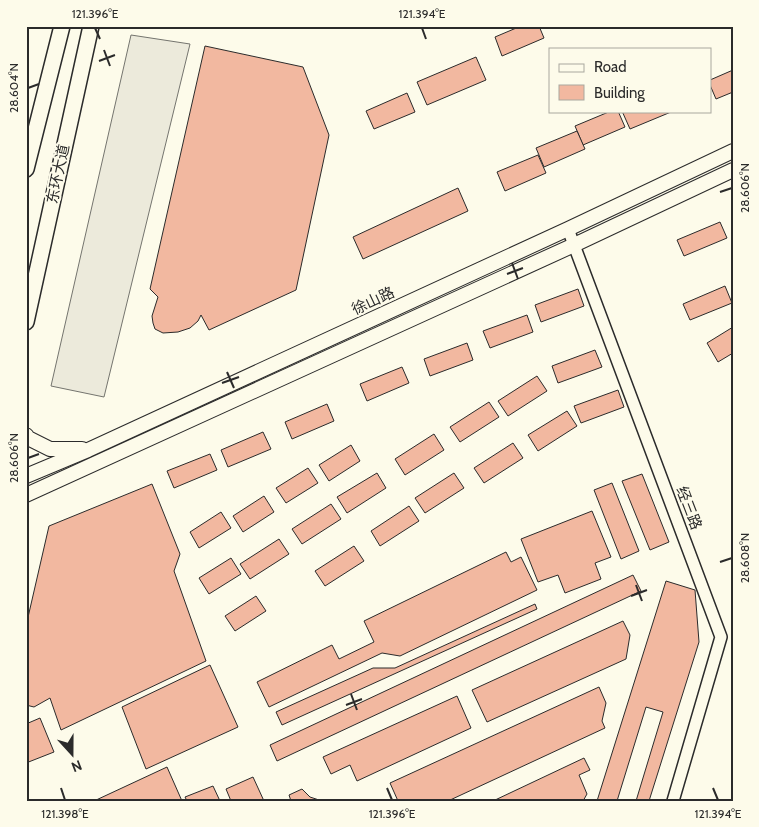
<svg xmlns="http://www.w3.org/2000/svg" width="759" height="827" font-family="Cabin,'Noto Sans SC',sans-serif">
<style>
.parking{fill:#eceadb;stroke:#74746e}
.building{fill:#f2b8a0;stroke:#2b2b2b}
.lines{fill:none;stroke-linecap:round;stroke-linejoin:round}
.tertiary-casing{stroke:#2b2b2b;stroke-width:14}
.secondary-casing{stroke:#2b2b2b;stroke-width:16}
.primary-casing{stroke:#2b2b2b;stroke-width:18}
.tertiary{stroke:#fdfbea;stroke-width:11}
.secondary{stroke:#fdfbea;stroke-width:14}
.primary{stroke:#fdfbea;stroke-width:15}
.ticks{fill:none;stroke:#2b2b2b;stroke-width:2}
.labels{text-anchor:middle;stroke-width:4;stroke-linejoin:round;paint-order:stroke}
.street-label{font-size:15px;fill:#2b2b2b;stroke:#fdfbea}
.neatline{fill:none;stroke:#2b2b2b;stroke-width:2}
.ticks-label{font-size:12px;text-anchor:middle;fill:#2b2b2b}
</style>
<rect width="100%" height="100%" fill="#fdfbea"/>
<polygon class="parking" points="131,35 190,44 104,397 51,386"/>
<g class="building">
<polygon points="521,26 539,26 544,38 502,56 495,37"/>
<polygon points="205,46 303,67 329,135 296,290 209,330 201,315 198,321 190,328 178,332 163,333 155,329 153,323 152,316 158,297 150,289"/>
<polygon points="476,57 486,80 427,105 417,82"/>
<polygon points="733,70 733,92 716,99 710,85 710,80"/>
<polygon points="407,93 415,112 374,129 366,111"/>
<polygon points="611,111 618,111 625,127 583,145 575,126"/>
<polygon points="622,111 671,111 671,112 630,129"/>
<polygon points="577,131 585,149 544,167 536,148"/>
<polygon points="538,155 546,173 505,191 497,172"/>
<polygon points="458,188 468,211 363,259 353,237"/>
<polygon points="720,222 727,238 684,256 677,240"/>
<polygon points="725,286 732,303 690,320 683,304"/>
<polygon points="578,289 584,306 541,322 535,305"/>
<polygon points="527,315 533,332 490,348 483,331"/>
<polygon points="733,327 733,353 718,362 707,343"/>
<polygon points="467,343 473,360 430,376 424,359"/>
<polygon points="595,350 602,367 558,383 552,366"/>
<polygon points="402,367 409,383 367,401 360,384"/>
<polygon points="537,376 547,391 508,416 498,401"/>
<polygon points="618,390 624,407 581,423 574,406"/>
<polygon points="489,402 499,417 460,442 450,427"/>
<polygon points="327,404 334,421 292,439 285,422"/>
<polygon points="567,411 577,426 538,451 528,435"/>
<polygon points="263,432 271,449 228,467 221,450"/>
<polygon points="434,434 444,450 405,475 395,459"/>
<polygon points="513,443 523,458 484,483 474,468"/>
<polygon points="351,445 360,461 329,481 319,465"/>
<polygon points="210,454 217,470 174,488 167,471"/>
<polygon points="308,468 318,483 286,503 276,488"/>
<polygon points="377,473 386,488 347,513 337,497"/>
<polygon points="454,473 464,488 425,513 415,498"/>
<polygon points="642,474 669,542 650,550 622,481"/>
<polygon points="612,483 639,551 621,559 594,490"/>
<polygon points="152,484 180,554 174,571 206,661 61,730 50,698 34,707 26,705 26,626 49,526"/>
<polygon points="264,496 274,512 243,532 233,516"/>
<polygon points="331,504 341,519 302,544 292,529"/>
<polygon points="409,506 419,521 380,546 371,531"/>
<polygon points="592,511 611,557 595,563 601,579 565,593 558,575 538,582 521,539"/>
<polygon points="221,512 231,528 199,548 190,532"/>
<polygon points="279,539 289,554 250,579 240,564"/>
<polygon points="354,546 364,561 325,586 315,571"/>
<polygon points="506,552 511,562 521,557 537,590 400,656 382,653 269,707 257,682 332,645 339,659 374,642 364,621"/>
<polygon points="231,558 241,574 209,594 199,578"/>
<polygon points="633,575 641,591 277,761 270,745"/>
<polygon points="666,581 695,590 699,642 649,801 636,801 663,712 646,707 617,801 597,801"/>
<polygon points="256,596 266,611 235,631 225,616"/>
<polygon points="535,604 537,609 282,725 276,712 373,668 395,668"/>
<polygon points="623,621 630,635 626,659 487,722 472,690"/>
<polygon points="210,665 238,727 146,769 122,707"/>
<polygon points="599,687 606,703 602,721 605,728 448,801 398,801 390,783"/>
<polygon points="457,696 471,728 357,781 350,765 331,774 323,757"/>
<polygon points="40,718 54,752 26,763 26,724"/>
<polygon points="584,758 590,770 579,775 587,794 583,801 493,801"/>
<polygon points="167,767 182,801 94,801"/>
<polygon points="253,777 264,801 231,801 226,789"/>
<polygon points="213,786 220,801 187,801 185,797"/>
<polygon points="302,789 310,797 322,801 291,801 289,795"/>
</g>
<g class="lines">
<defs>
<polyline id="tertiary" points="568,229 721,637 673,801"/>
<g id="secondary">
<polyline points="26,435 28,438 50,449 82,449"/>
<polyline points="26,476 88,450 568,229 733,151"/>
<polyline points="26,495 574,245 733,170"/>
</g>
<g id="primary">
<polyline points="26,169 62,26"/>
<polyline points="26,322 91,26"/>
</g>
</defs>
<use href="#tertiary" class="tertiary-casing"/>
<use href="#secondary" class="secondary-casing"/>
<use href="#primary" class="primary-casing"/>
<use href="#tertiary" class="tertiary"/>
<use href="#secondary" class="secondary"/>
<use href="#primary" class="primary"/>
</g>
<path class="ticks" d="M95,28l5,11M422,28l4,11M104,50l6,16M99,61l16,-6M28,88l11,-4M720,192l12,-4M512,263l6,16M507,274l16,-6M227,372l7,16M222,383l17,-6M28,458l11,-4M720,562l12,-4M636,585l6,16M631,596l16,-6M351,694l6,16M346,705l16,-6M61,788l4,12M387,788l5,12M713,788l5,12"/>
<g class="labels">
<g class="street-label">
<text transform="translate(58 174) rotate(-78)" y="5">东环大道</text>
<text transform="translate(373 301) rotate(-25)" y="5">徐山路</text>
<text transform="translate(689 508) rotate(69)" y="5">经三路</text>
</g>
</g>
<rect width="759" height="827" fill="none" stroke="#fdfbea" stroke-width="55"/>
<rect x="549" y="48" width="162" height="65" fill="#fdfbea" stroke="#a9a89e"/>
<rect x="559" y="64" width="25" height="8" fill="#fdfbea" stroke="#a9a89e"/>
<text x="594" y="72" font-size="15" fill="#2b2b2b">Road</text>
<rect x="559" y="85" width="25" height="15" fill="#f2b8a0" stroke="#a9a89e"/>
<text x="594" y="98" font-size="15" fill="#2b2b2b">Building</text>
<g transform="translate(72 754) rotate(159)" stroke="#fdfbea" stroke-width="4" paint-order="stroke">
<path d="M0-4L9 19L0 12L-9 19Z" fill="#2b2b2b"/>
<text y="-8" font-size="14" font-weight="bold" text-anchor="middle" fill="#2b2b2b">N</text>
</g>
<rect x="28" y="28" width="704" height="772" class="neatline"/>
<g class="ticks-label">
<text x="95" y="18">121.396°E</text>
<text x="422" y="18">121.394°E</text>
<text transform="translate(14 88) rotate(-90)" y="4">28.604°N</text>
<text transform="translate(745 188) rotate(-90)" y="4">28.606°N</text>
<text transform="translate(14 458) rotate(-90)" y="4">28.606°N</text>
<text transform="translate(745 558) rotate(-90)" y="4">28.608°N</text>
<text x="65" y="818">121.398°E</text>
<text x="392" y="818">121.396°E</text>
<text x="718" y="818">121.394°E</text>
</g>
</svg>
